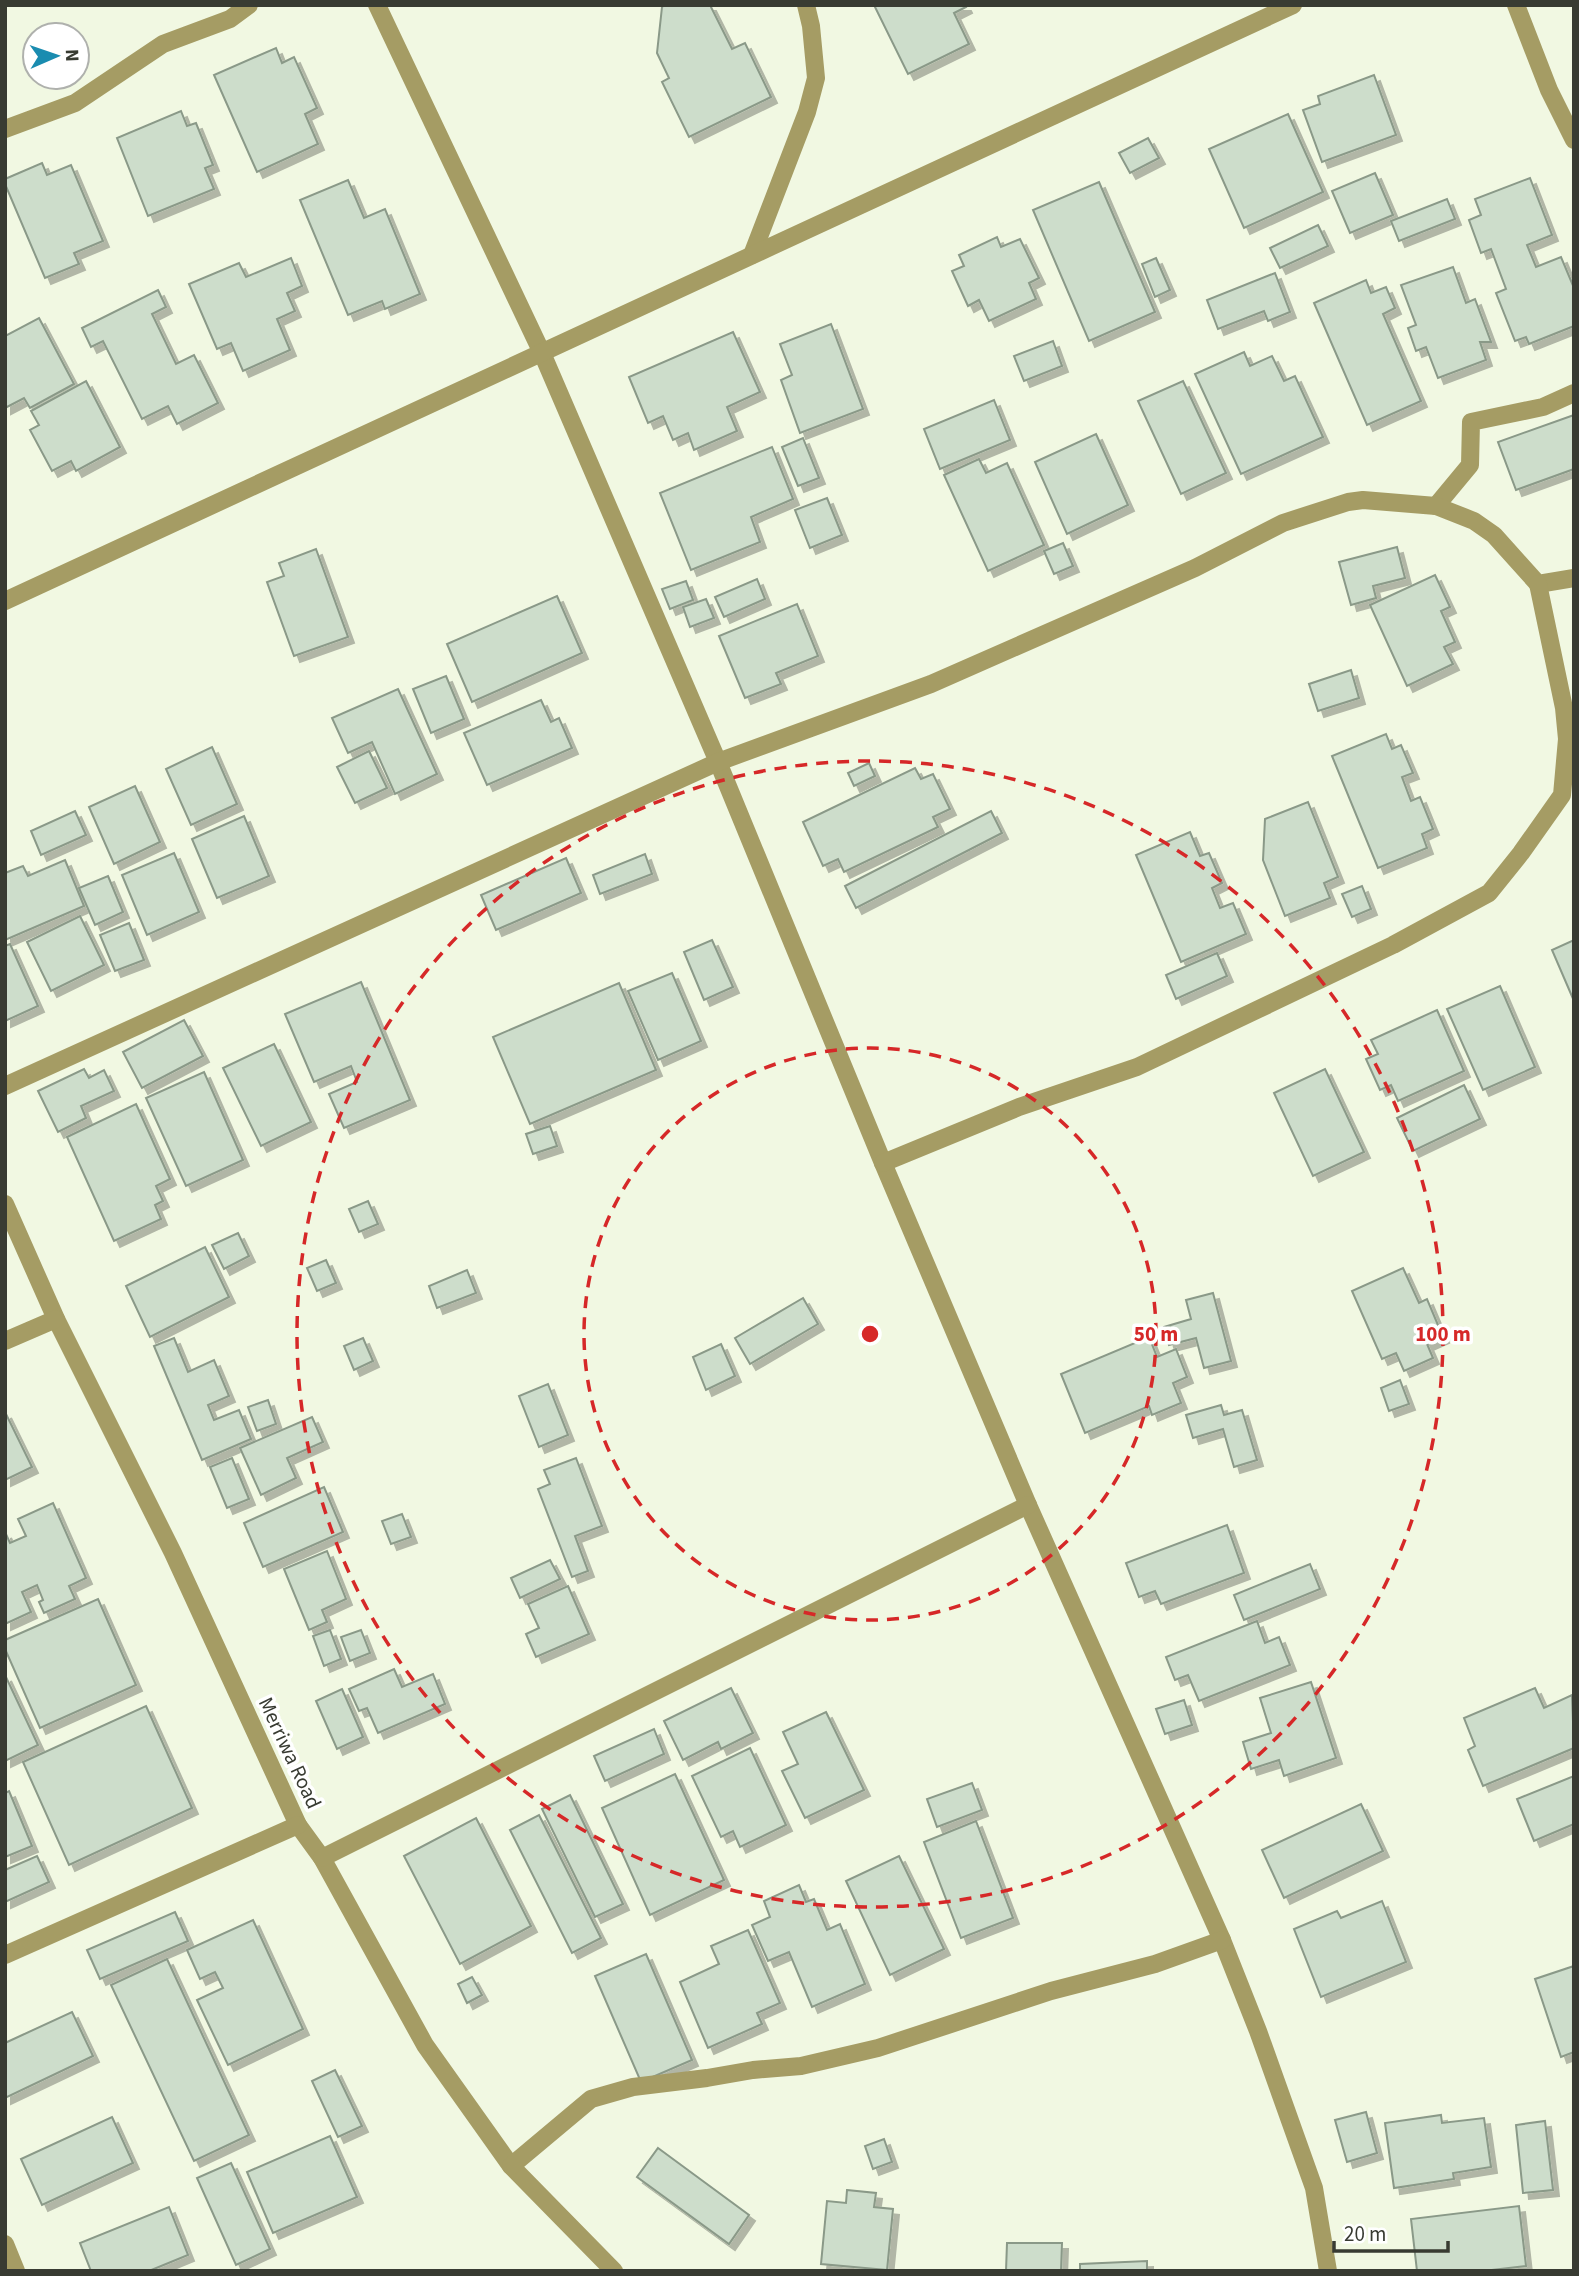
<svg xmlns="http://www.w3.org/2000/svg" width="1579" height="2276" font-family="'Source Sans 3',sans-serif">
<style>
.building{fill:#cdddcb;stroke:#8a9988;stroke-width:2;filter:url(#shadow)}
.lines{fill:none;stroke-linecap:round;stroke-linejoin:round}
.minor{stroke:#a59c64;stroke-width:18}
.ring{fill:none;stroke:#d62828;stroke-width:3.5;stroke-dasharray:12 9}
.labels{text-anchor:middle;stroke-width:7;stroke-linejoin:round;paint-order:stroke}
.street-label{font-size:21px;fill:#383b32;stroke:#fff}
.centre{fill:#d62828;stroke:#fff;stroke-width:3.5}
.ring-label{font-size:21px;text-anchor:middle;font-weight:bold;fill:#d62828;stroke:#fff;stroke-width:7;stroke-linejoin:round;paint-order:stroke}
</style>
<defs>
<filter id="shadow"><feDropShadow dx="6" dy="6" stdDeviation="0" flood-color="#0004"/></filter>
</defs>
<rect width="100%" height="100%" fill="#f1f8e2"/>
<g class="building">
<polygon points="665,5 710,5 732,49 745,43 771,97 689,137 662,82 669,78 657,53 662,7"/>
<polygon points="874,5 965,5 966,7 954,13 969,44 908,74"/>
<polygon points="276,48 282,63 294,57 317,108 305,114 318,144 257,172 214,75"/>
<polygon points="1374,75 1396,135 1322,162 1303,110 1320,104 1318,96"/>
<polygon points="181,111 187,126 196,123 213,165 205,168 214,189 148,216 117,138"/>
<polygon points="1288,114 1323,192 1244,228 1209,149"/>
<polygon points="1148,138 1159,158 1130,173 1119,153"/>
<polygon points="42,163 47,175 71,165 103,241 74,253 79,264 45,278 5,184 5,179"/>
<polygon points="1375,173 1393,215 1350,233 1332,191"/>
<polygon points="1530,178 1552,235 1527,245 1536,267 1561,257 1574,288 1574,326 1529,344 1526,337 1515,341 1496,293 1506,289 1491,249 1481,253 1469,220 1481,215 1475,199"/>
<polygon points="348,180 364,218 385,209 420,294 385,309 382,301 348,315 300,200"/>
<polygon points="1099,182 1155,312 1089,341 1033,210"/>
<polygon points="1447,199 1455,219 1399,241 1391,221"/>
<polygon points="1318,225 1328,246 1280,268 1270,248"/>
<polygon points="997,237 1001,247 1020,239 1039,278 1029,283 1036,299 989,321 979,300 968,306 952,271 964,266 959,255"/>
<polygon points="291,258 302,286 287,293 295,311 277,319 290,350 243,371 231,343 217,349 189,284 239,263 246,277"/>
<polygon points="1156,258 1170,290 1155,297 1142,264"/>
<polygon points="1453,267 1466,303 1475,299 1491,342 1480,342 1486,360 1438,378 1426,347 1416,351 1408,328 1416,325 1401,285"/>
<polygon points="1275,273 1290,312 1268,321 1264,311 1218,329 1207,300"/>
<polygon points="1366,280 1371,293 1386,287 1395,308 1383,314 1421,401 1367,425 1314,303"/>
<polygon points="158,290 166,307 152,314 176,364 194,355 218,403 177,424 168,406 142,419 103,341 91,347 82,328"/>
<polygon points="39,318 74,384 30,408 24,398 5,408 5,336"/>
<polygon points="831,324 863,409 800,433 781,380 792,375 780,344"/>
<polygon points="733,332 760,392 727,407 737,431 694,450 688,433 673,440 663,416 648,423 629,377"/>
<polygon points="1053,341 1062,366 1024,381 1014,356"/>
<polygon points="1244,352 1250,366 1272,356 1284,381 1295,376 1323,437 1241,474 1195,374"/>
<polygon points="86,381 120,447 76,471 71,461 52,471 30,430 39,425 31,411"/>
<polygon points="1183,381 1226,473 1181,494 1138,401"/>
<polygon points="994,400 1010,440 940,469 924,429"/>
<polygon points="1574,415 1574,469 1516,490 1498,442"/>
<polygon points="1096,434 1128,505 1067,534 1035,462"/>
<polygon points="803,438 819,478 798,486 782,447"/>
<polygon points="772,447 793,499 751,517 760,542 691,570 660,493"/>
<polygon points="979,459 986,473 1007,463 1044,545 988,571 944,475"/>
<polygon points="827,498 842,535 810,548 795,510"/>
<polygon points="1063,543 1073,566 1054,574 1044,551"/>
<polygon points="1397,547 1405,578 1373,586 1376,598 1351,605 1339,562"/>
<polygon points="316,549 348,637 294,656 267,582 284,576 279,563"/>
<polygon points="1435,575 1450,607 1441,611 1455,642 1444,647 1453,664 1407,686 1370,605"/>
<polygon points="757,579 765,599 724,617 715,597"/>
<polygon points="686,581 693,600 670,609 662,589"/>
<polygon points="557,596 582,653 472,702 447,644"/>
<polygon points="706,599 714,618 690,627 683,607"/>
<polygon points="797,604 818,656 776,673 781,684 745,698 719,636"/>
<polygon points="1351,670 1359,698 1318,711 1309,684"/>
<polygon points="446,676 464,719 431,733 413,689"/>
<polygon points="398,689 437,774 395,794 372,742 348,753 332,718"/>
<polygon points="541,700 551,722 559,718 572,748 487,785 464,733"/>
<polygon points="1386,734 1392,749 1401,745 1413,773 1402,777 1411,801 1420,797 1433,829 1422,834 1427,848 1378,868 1332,756"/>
<polygon points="212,747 237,804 191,825 166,769"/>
<polygon points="369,751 387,788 355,803 337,767"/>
<polygon points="869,763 875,776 854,786 848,773"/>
<polygon points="915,768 921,779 933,774 950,809 933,817 938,827 844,872 838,859 823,866 803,822"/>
<polygon points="135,786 160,842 114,864 89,807"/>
<polygon points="1308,802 1338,877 1324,883 1330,898 1285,916 1263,860 1265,819"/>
<polygon points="75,811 86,835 41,855 31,831"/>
<polygon points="991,811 1002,833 856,908 845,886"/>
<polygon points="244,816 269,876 217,898 192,839"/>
<polygon points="1190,832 1200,856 1209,853 1222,883 1212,888 1220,908 1233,903 1246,934 1181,962 1136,855"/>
<polygon points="174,853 199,912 147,935 122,875"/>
<polygon points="645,854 652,874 600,894 593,875"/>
<polygon points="566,858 581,893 496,930 481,895"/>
<polygon points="65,860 84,906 5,940 5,873 23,866 28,876"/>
<polygon points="108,876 123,912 95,925 79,888"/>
<polygon points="1362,886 1371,909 1352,917 1342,894"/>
<polygon points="80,916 104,965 51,991 27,942"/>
<polygon points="129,923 144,960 115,971 100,935"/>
<polygon points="712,940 733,987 704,1000 684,952"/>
<polygon points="1574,940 1574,1001 1552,950"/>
<polygon points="10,944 38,1006 5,1021 5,946"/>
<polygon points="1217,953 1227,976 1176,999 1166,975"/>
<polygon points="672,973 701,1041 658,1060 628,991"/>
<polygon points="361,982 410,1100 344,1128 329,1094 357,1082 351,1066 314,1082 285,1014"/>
<polygon points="619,983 656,1070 530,1124 493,1037"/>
<polygon points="1500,986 1535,1067 1483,1090 1447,1009"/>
<polygon points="1437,1010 1464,1071 1398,1101 1391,1085 1380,1090 1366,1059 1378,1054 1371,1040"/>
<polygon points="184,1020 203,1056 142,1088 123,1052"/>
<polygon points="274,1044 311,1122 261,1146 223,1068"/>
<polygon points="84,1069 89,1078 104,1070 114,1091 81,1106 86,1118 58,1132 38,1091"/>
<polygon points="1325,1069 1364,1152 1313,1176 1274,1093"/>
<polygon points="204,1072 243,1160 186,1186 146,1098"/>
<polygon points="1464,1085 1480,1119 1413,1151 1397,1118"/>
<polygon points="136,1104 170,1179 156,1186 163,1201 155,1205 161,1219 114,1241 67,1137"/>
<polygon points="550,1126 557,1146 533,1154 526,1134"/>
<polygon points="368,1201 378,1224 359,1232 349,1209"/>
<polygon points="238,1233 249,1256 224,1269 212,1245"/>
<polygon points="205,1247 229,1297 150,1337 126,1286"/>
<polygon points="326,1260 336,1283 317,1291 307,1268"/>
<polygon points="1403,1268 1419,1303 1427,1299 1443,1337 1427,1344 1433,1358 1404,1371 1396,1353 1382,1359 1352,1291"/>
<polygon points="467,1270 476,1293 437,1308 429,1286"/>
<polygon points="1213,1293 1231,1361 1204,1368 1196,1338 1169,1345 1164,1327 1191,1319 1186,1300"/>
<polygon points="803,1298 818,1324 750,1364 735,1338"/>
<polygon points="1149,1337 1157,1357 1176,1349 1187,1377 1173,1383 1181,1403 1152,1415 1149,1406 1085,1433 1061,1374"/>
<polygon points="174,1338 188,1372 214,1360 229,1396 208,1405 214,1420 239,1410 251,1439 202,1460 154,1346"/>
<polygon points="363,1338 373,1361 354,1370 344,1346"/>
<polygon points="721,1344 735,1376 706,1390 693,1357"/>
<polygon points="1400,1380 1409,1404 1389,1411 1381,1388"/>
<polygon points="548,1384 568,1435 539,1447 519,1396"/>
<polygon points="268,1400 276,1424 257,1431 248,1407"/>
<polygon points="1221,1405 1224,1415 1242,1410 1257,1460 1234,1467 1223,1429 1193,1438 1186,1415"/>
<polygon points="5,1412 32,1467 5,1480"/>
<polygon points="312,1417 323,1442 287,1458 296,1478 261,1495 240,1448"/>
<polygon points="232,1458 249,1499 227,1508 210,1467"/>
<polygon points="576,1458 602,1526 575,1536 588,1571 572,1577 538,1489 550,1484 544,1470"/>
<polygon points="324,1487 343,1532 263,1567 244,1523"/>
<polygon points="53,1503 86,1578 69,1586 75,1599 44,1613 39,1602 43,1600 37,1585 22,1592 31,1612 5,1624 5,1532 10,1543 26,1536 18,1519"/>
<polygon points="402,1514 411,1537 391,1544 382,1521"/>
<polygon points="1227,1525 1244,1573 1161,1604 1155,1591 1139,1597 1126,1563"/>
<polygon points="327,1551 346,1599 322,1610 327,1622 309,1630 284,1569"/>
<polygon points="550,1560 560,1579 520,1598 511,1578"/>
<polygon points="1310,1564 1320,1589 1244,1620 1234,1595"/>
<polygon points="568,1586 589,1634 536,1657 526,1634 539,1628 528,1604"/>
<polygon points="98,1599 136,1685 40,1728 5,1649 5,1640"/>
<polygon points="1257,1621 1265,1643 1279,1637 1290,1665 1199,1701 1188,1675 1175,1680 1166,1657"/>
<polygon points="330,1630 341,1659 324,1666 313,1636"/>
<polygon points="361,1630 370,1653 350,1661 341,1637"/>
<polygon points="394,1669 402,1687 433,1674 445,1704 378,1733 367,1708 359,1711 349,1689"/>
<polygon points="5,1675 38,1745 5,1761"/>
<polygon points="1311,1682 1336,1758 1284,1776 1279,1760 1251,1769 1243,1742 1271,1733 1260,1698"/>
<polygon points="731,1688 753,1733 721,1749 718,1742 683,1760 664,1721"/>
<polygon points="1535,1688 1544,1708 1572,1695 1574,1748 1483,1786 1468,1750 1475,1746 1464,1718"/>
<polygon points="342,1689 363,1737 337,1749 316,1701"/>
<polygon points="1184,1700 1192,1725 1165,1734 1156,1709"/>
<polygon points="146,1706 192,1808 69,1865 23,1762"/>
<polygon points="826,1712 864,1790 805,1818 782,1771 798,1764 783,1732"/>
<polygon points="654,1729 664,1754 605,1781 594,1756"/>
<polygon points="750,1748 786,1825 740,1847 733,1831 721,1837 692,1776"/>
<polygon points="675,1774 724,1880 650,1915 602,1808"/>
<polygon points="1574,1776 1574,1824 1534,1841 1517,1799"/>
<polygon points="972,1783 982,1810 937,1827 927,1799"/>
<polygon points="9,1791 32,1846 5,1857 5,1793"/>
<polygon points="570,1795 623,1904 595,1917 542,1809"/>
<polygon points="1361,1804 1383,1851 1284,1898 1262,1850"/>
<polygon points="539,1815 601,1938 572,1953 510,1830"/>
<polygon points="476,1818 531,1926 460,1964 404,1856"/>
<polygon points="976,1821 1013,1918 961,1938 924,1842"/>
<polygon points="37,1856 49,1882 5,1902 5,1870"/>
<polygon points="899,1856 944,1949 890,1975 846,1881"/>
<polygon points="799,1885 806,1902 814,1899 827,1930 840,1924 865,1984 812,2007 789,1952 768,1961 752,1925 770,1917 764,1901"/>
<polygon points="1382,1901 1406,1962 1321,1997 1294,1929 1337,1911 1341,1918"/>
<polygon points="175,1912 188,1941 100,1979 87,1950"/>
<polygon points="253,1920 303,2029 228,2065 197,2000 223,1988 215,1972 200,1979 187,1950"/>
<polygon points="748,1930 780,2003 757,2013 762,2024 708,2048 680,1982 719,1964 711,1946"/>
<polygon points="646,1954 692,2060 641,2082 595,1976"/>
<polygon points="167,1959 249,2135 194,2161 111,1985"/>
<polygon points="1574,1966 1574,2052 1561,2057 1535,1979"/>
<polygon points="472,1977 482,1995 467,2003 458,1984"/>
<polygon points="72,2012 93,2056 5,2098 5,2043"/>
<polygon points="335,2070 362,2126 338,2137 312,2081"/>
<polygon points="1366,2112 1377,2153 1347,2162 1335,2120"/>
<polygon points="1441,2115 1442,2123 1484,2118 1491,2167 1453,2173 1454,2179 1394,2188 1385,2123"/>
<polygon points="112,2117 133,2163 42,2205 21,2159"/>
<polygon points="1545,2121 1553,2190 1523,2193 1516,2125"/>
<polygon points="330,2136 357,2197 273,2233 247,2172"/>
<polygon points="884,2139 892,2162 873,2169 865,2146"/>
<polygon points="658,2148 749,2215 729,2244 637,2177"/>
<polygon points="231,2163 270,2249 236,2265 197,2178"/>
<polygon points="847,2190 876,2193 874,2207 893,2209 887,2270 821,2264 827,2201 846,2203"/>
<polygon points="1519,2206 1526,2266 1483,2271 1417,2271 1411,2219"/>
<polygon points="169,2207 188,2255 149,2271 91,2271 80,2243"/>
<polygon points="1007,2243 1062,2243 1061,2271 1006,2271"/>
<polygon points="1147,2261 1147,2271 1080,2271 1080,2264"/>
</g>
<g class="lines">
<g class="minor">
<polyline points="377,5 542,353 718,762 883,1163 1028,1505 1222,1940 1258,2031 1314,2188 1328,2271"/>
<polyline points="1516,5 1549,90 1574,140"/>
<polyline points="5,129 75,103 163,44 230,19 249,5"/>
<polyline points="752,255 807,112 816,78 811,26 806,5"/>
<polyline points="1436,506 1470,465 1471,422 1543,407 1574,393"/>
<polyline points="5,601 1293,5"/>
<polyline points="5,1086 718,762 931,684 1195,568 1283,523 1348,502 1363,500 1436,506 1474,521 1494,535 1538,584 1574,578"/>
<polyline points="883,1163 1019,1107 1137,1067 1393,945 1489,893 1521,853 1562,795 1567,739 1564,708 1538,584"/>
<polyline points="5,1204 56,1319 173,1553 298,1825 322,1858 425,2045 511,2166 614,2271"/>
<polyline points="5,1341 56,1319"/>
<polyline points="322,1858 1028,1505"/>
<polyline points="5,1955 298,1825"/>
<polyline points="511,2166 591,2099 633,2087 707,2078 753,2070 801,2066 878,2048 1051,1991 1155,1964 1222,1940"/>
<polyline points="5,2244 16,2271"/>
</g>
</g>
<g class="ring">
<circle cx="870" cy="1334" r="286"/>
<circle cx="870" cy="1334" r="573"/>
</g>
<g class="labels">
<g class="street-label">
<text transform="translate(290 1753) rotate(65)" y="7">Merriwa Road</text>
</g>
</g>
<circle cx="870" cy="1334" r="10" class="centre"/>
<g class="ring-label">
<text x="1156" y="1341">50 m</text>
<text x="1443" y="1341">100 m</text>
</g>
<rect width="1579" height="2276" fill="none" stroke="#383b32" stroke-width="14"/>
<g transform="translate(56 56) rotate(88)"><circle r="33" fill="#ffffff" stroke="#afb1ad" stroke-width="2"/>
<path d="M0-5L12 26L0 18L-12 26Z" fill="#1a8cb0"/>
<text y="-10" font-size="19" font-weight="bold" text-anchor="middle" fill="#383b32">N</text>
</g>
<path d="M1334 2241v10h114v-10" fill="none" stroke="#383b32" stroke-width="3.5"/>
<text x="1344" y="2241" font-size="21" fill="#383b32" stroke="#ffffff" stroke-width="5" paint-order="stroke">20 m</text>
</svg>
